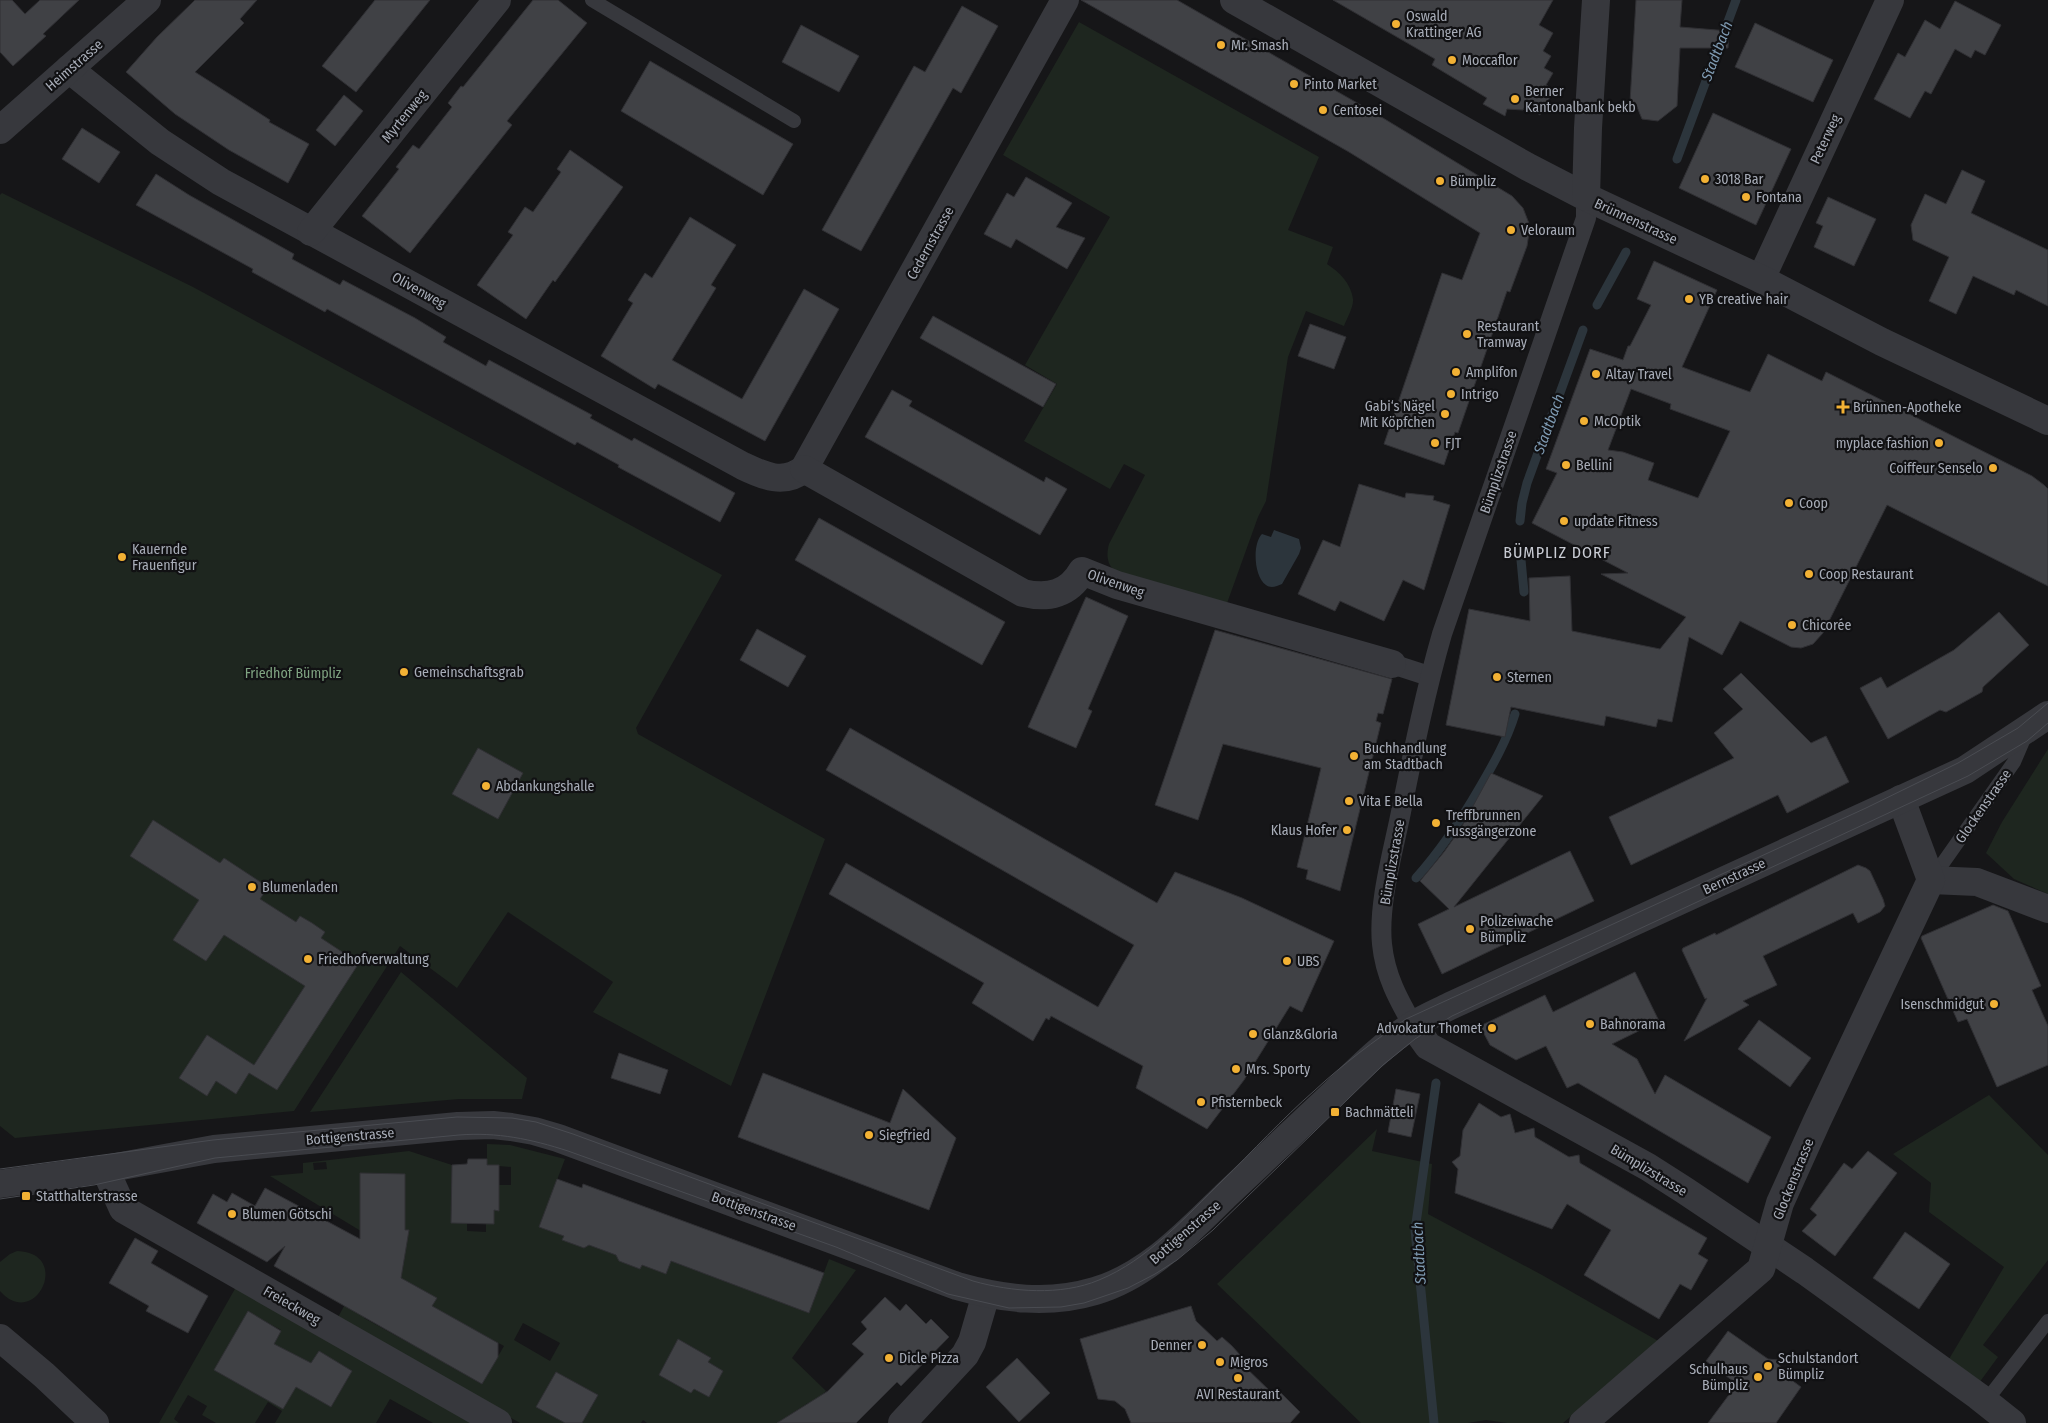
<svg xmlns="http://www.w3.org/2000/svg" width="2048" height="1423" font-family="'Fira Sans Condensed',sans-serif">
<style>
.green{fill:#1e261f;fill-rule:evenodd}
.water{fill:#2c353c}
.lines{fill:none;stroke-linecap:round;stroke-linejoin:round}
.stream{stroke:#2c353c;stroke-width:9}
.building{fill:#404145;stroke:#303034;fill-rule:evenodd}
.service{stroke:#37383d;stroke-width:14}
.pedestrian{stroke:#37383d;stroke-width:20}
.minor{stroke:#37383d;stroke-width:28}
.tertiary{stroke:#37383d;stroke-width:28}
.tram{stroke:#4a4c52;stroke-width:1}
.poi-dot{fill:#f2b134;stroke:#111113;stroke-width:2}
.labels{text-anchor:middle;stroke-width:4.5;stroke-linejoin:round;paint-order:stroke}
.poi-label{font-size:14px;fill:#a8adb8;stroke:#111113;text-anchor:start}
.street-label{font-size:14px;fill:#a8adb8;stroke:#111113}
.park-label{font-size:14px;fill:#7fa381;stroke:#111113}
.water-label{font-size:15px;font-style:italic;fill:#7f9bb3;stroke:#111113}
.quarter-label{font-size:16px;letter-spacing:1px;fill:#c9ccd4;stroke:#111113}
</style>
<rect width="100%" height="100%" fill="#161618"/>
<g class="green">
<path d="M1079,22l240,135 -31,73 45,17 -6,17c12,8 24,19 26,35 1,7 -6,19 -9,27l-38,-15 -18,46 -22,144 -8,16 -32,89c-22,-6 -99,-23 -113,-37 -7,-7 -6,-17 -4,-25l36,-69 -21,-11 -14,25 -86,-48 33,-57 -32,-19 85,-148 -107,-62z"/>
<polygon points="2,193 193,287 722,575 636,728 638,734 825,839 731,1086 593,1012 613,982 508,912 457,988 400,946 294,1111 15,1138 0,1126 0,195"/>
<polygon points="2048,749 2048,894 2014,879 1986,853 2002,822"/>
<polygon points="401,972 527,1078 522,1099 459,1099 310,1112"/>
<polygon points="1989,1095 2048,1155 2048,1260 1983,1345 1998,1357 1979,1383 1949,1359 2004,1267 1929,1212 1931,1183 1893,1154"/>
<polygon points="1377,1129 1372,1151 1432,1164 1428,1214 1542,1275 1660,1342 1563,1423 1507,1423 1486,1420 1468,1423 1361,1423 1217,1284"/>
<path d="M487,1144l23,1 55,14 -26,68 25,9 -1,4 21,8 5,-3 27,10 3,6 21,8 2,-4 24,9 5,-13 138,52 20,-54 27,11 -64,88 34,33 -15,15 -3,-3 -20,13 7,7h-148l-4,-3 -2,3h-59l16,-28 -42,-23 -20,35 29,16h-45l-183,-104 42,-77 -109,-66 33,-3v-10l106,-12 43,14 -1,58h16v8l19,1v-9h8v-13h5v-25h12v-18l-24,-2zM326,1162l1,7 -13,1 -1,-7zM397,1228l12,3 -3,14zM390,1272l46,26 -25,46 -47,-26zM523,1323l37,20 -10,18 -36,-21zM469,1327l35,19 -22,38 -34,-19zM678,1339l33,19 -3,4 15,9 -14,26 -15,-8 -3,4 -32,-18z"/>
<path d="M17,1251c56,2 18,80 -17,40v-29l10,-8z"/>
<path d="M236,1287l240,136h-43l-43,-24 -14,24h-101l7,-12 -14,-9 -13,21h-39l-14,-8 5,-9 -19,-11 -14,24 5,4h-20zM248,1312l33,18 -33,59zM319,1352l33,19 -21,36 -33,-19 6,-13 3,-14 4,2z"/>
</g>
<path class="water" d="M1274,530l25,9 2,9 -2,6 -17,30c-5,2 -11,5 -16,1 -12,-8 -14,-41 -4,-51l9,3z"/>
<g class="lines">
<g class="stream">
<polyline points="1677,159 1736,0"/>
<polyline points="1597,305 1626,252"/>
<polyline points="1520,521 1522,503 1527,483 1583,330"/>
<polyline points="1521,560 1524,592"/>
<path d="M1416,878c25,-28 45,-58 64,-91 14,-24 27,-47 35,-73"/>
<polyline points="1434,1423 1415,1230 1436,1083"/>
</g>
</g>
<g class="building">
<polygon points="0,0 12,0 25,14 40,0 79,0 43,34 46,36 13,66 0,52"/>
<polygon points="195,0 257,0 240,19 244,23 195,72 270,120 269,122 309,144 288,183 229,150 175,114 126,72 157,37"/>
<polygon points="375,0 430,0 356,92 322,66"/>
<polygon points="533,0 558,0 587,23 507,121 512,125 410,253 362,216 399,169 396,167 413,145 419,149 452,107 448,103 461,86 463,87"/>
<polygon points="1081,0 1177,0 1373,112 1512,196 1523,208 1530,226 1527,246 1510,292 1507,291 1458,433 1455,432 1444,465 1384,444 1442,273 1462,280 1480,233 1349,152"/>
<polygon points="1333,0 1553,0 1539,25 1553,33 1543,51 1551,56 1544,68 1553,73 1546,85 1554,90 1540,115 1525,106 1523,110 1507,109 1505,116 1483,104 1487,98 1432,65 1435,59"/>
<polygon points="1636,0 1682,0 1680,27 1729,31 1728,48 1680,48 1677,106 1658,121 1642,119 1635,102 1630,102"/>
<polygon points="1955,1 2001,25 1985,55 1975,50 1971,58 1955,49 1931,94 1925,91 1910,118 1874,99 1898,53 1905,57 1925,20 1940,29"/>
<polygon points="962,6 998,26 961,93 953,88 861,251 822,230 914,66 925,72"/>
<polygon points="1755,23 1833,60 1813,102 1735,67"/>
<polygon points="801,25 859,56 839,92 782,62"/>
<polygon points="650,61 793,144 763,195 621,111"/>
<polygon points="344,95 363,111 335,146 316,130"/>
<polygon points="1713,113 1791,149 1756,225 1679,188"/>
<polygon points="82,128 120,152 99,183 62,159"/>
<polygon points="570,150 623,187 555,282 553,280 526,319 477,285 513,235 508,232 525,207 533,212 561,172 557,169"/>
<polygon points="1962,170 1985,181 1971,213 2048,250 2048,306 2016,290 2014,295 1973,276 1956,314 1929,301 1949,257 1913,240 1911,225 1925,194 1946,204"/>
<polygon points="156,174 189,195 294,254 292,259 340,285 343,280 415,318 446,337 443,342 486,366 489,360 592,415 590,418 632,441 634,438 735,493 720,522 618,467 619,465 577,442 575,445 327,309 325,312 252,272 253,269 136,205"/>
<polygon points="1026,177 1072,203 1056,227 1085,238 1067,269 1016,239 1011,248 984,234 1007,193 1014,197"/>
<polygon points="1828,197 1876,219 1854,266 1814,247 1823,226 1816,223"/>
<polygon points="690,217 736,245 711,285 716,288 672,360 742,399 804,289 839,309 765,441 658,384 655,389 601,356 633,303 628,300 645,273 652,278"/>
<path d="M1654,261l63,29 -35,77 68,25 18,-38 54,27 4,-9 206,104 12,9 4,4v97l-161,-81 -64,128 -10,11 -12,4 -10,-1 -51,-26 -18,34 -33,-18 -17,85 -14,-3 -2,8 -50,-11 -2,10 -93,-19 -6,30 -59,-12 23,-116 61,12 -1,-43 41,-2 2,55 88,18 26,-32 -85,-43 27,-1 -96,-50 25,-50 -11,-4 44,-120 33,11 5,-14h2l21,-41 -14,-6zM1631,389l40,15 -1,5 60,22 -32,67 -50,-18 6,-17 -31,-11 -15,-2z"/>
<polygon points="933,316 1056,384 1043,407 920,338"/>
<polygon points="1310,324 1346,337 1334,369 1298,356"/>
<polygon points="892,390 912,401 909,406 1044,482 1046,477 1067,489 1040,535 865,437"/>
<polygon points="1359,484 1405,498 1406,493 1434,496 1433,500 1450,505 1424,590 1403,580 1384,621 1340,601 1335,611 1298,594 1323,540 1340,547"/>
<polygon points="819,518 1005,622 982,665 795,560"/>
<polygon points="1086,597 1128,616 1088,709 1092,711 1076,748 1028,727"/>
<polygon points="1999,612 2029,645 1983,687 1982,692 1946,712 1940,710 1888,739 1860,688 1881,677 1887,688 1954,650"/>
<polygon points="757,629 806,656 788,687 740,660"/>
<polygon points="1215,630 1392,679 1383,714 1378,713 1376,721 1381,723 1340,891 1306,879 1308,870 1297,867 1321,768 1223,744 1198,820 1155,805"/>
<polygon points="1741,673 1811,743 1826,736 1849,782 1787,813 1778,795 1631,865 1609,817 1734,758 1714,733 1743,709 1723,689"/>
<polygon points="850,728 1157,903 1175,872 1242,898 1334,941 1302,1012 1290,1006 1244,1080 1207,1129 1136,1088 1143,1066 1051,1016 1049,1020 1046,1018 1033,1041 972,1003 984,983 829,894 846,863 1098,1007 1134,945 826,770"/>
<polygon points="478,748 523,773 498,819 452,794"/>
<polygon points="1491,773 1543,796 1454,907 1570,851 1594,901 1442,974 1418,924 1449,909 1420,881 1444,852 1461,828"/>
<polygon points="153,820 220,863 224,858 268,887 260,899 296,922 300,916 312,923 325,932 321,938 359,963 277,1090 249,1073 236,1094 216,1081 207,1096 179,1078 207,1035 254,1065 305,986 224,935 206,961 173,940 199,900 130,856"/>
<polygon points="1858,865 1866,868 1870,871 1883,899 1885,906 1880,912 1858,923 1853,913 1763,956 1777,985 1743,1001 1749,1005 1684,1041 1707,998 1705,999 1682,950 1683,948 1715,933 1716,935"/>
<polygon points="1993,905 2008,911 2041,986 2032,990 2048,1026 2048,1065 1997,1087 1967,1019 1958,1022 1921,938 1922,936"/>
<polygon points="1635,972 1659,1021 1612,1044 1637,1059 1655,1094 1665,1075 1771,1137 1748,1183 1578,1083 1567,1088 1546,1046 1516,1060 1490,1045 1480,1026 1545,995 1553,1012"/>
<polygon points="1759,1020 1811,1058 1790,1087 1738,1049"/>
<polygon points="619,1053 668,1070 660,1094 611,1078"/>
<polygon points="763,1073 890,1123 903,1089 956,1138 929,1210 738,1137"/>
<polygon points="1396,1089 1420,1094 1411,1137 1388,1132"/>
<polygon points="1479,1103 1501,1117 1510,1114 1515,1133 1534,1128 1535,1137 1569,1157 1579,1155 1580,1163 1707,1238 1698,1254 1708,1260 1691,1290 1680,1284 1659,1319 1584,1275 1611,1230 1567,1204 1552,1229 1455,1193 1458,1169 1452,1162 1460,1156 1463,1130"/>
<polygon points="1868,1151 1897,1173 1835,1256 1802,1231 1817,1215 1810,1209 1844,1163 1852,1169"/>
<polygon points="468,1159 487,1159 487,1165 499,1165 499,1211 494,1210 494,1224 451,1223 452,1165 467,1164"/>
<polygon points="360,1173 405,1174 405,1230 409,1230 401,1278 437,1298 432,1306 498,1343 498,1357 482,1384 274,1266 285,1246 267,1262 197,1223 213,1194 227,1202 232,1193 255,1206 265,1188 360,1239"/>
<polygon points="557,1179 582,1188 583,1184 824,1273 809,1313 671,1261 666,1274 642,1265 640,1269 619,1261 616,1255 589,1245 584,1248 562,1240 564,1236 539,1227"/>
<polygon points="1905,1232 1950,1264 1919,1309 1873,1278"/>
<polygon points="135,1238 158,1251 151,1263 208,1296 188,1333 146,1311 149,1306 109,1283"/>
<polygon points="885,1297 900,1311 906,1304 926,1324 931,1319 949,1337 901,1386 897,1382 856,1423 777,1423 828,1391 864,1354 852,1344 867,1329 861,1322"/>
<polygon points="1191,1306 1196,1321 1217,1341 1222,1337 1232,1346 1241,1356 1238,1360 1276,1397 1280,1392 1300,1412 1290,1423 1131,1423 1125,1409 1115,1401 1098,1399 1080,1339"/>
<polygon points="248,1311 281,1331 274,1344 311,1363 319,1351 352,1371 331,1407 296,1387 283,1409 214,1370"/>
<polygon points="1728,1331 1768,1359 1778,1360 1782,1373 1801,1387 1776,1423 1708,1423 1737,1384 1706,1361"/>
<polygon points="678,1339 711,1358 708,1362 723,1371 709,1397 694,1389 691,1393 659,1375"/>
<polygon points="1017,1358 1050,1393 1019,1422 986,1387"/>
<polygon points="556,1372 598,1395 582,1423 565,1423 536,1407"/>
</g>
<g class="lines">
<g class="service">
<polyline points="592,0 794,121"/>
<polyline points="1931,880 2014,762 2026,734"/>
<polyline points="1986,1401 2048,1321"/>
</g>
<g class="pedestrian">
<polyline points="1392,664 1429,676"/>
<path d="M1413,1025c-15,-26 -28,-50 -31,-81 -4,-40 11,-92 19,-132 12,-59 24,-119 41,-178l144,-416v-21"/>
</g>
<g class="minor">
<path d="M69,69l91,73 61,40 522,284c21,10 41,19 61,3l261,-469"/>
<polyline points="0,130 147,0"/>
<polyline points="311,232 497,0"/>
<polyline points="1761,279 1890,0"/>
<path d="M804,469l219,124c25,6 46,1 59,-22l35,14 275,79"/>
<polyline points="1931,880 1977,882 2048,909"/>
<polyline points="1413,1025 1428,1046 1648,1167 1684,1190 1805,1271 1978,1396 2012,1423"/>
<polyline points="105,1169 123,1209 498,1423"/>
<polyline points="0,1338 44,1375 95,1423"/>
<polyline points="902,1423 965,1355 972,1342 986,1294"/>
<polyline points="1583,1423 1761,1269 1780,1203 1817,1121 1931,880 1901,799"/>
</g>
<g class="tertiary">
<polyline points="1234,0 1528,167 1586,197 1761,279 1882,342 2048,421"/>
<polyline points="1586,197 1588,128 1596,0"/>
<path d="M0,1184l105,-15 109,-20 244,-23 35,-1 18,2 23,4 24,7 399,148c46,13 91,19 138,5 52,-15 92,-58 130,-95 35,-33 70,-66 105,-99 26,-25 52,-52 83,-72 11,-7 25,-13 37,-19l515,-236 83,-55"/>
</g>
<g class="tram">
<path d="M0,1169l213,-29 244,-23 55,1 24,4 37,12 400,147c39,11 88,15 126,-1 49,-20 86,-63 123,-99 31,-30 60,-62 92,-90 29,-27 60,-50 92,-72l460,-211 92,-45 60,-35 30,-25"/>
<path d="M0,1199l94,-14 121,-27 244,-23c38,-3 72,4 109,16l268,96 112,47 61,14 52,-1 23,-4 44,-15 27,-14 22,-14 36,-30 170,-165 32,-26 37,-23 516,-240 59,-35 21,-18"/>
</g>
</g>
<g class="poi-dot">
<circle cx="1396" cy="24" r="5"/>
<circle cx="1221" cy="45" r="5"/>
<circle cx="1452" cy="60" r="5"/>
<circle cx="1294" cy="84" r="5"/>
<circle cx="1515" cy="99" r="5"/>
<circle cx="1323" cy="110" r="5"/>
<circle cx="1705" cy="179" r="5"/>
<circle cx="1440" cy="181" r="5"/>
<circle cx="1746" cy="197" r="5"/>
<circle cx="1511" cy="230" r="5"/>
<circle cx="1689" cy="299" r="5"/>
<circle cx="1467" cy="334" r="5"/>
<circle cx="1456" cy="372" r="5"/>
<circle cx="1596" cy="374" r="5"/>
<circle cx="1451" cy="394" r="5"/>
<path d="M1840.5 399.5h5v5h5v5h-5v5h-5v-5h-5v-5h5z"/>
<circle cx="1445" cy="414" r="5"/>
<circle cx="1584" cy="421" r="5"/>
<circle cx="1435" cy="443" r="5"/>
<circle cx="1939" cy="443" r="5"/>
<circle cx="1566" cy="465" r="5"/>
<circle cx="1993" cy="468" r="5"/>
<circle cx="1789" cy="503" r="5"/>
<circle cx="1564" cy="521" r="5"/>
<circle cx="122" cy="557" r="5"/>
<circle cx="1809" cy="574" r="5"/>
<circle cx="1792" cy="625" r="5"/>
<circle cx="404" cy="672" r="5"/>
<circle cx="1497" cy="677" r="5"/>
<circle cx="1354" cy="756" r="5"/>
<circle cx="486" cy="786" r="5"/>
<circle cx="1349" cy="801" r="5"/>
<circle cx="1436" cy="823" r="5"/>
<circle cx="1347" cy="830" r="5"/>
<circle cx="252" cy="887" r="5"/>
<circle cx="1470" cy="929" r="5"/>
<circle cx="308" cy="959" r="5"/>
<circle cx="1287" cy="961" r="5"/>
<circle cx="1994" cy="1004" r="5"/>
<circle cx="1590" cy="1024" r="5"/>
<circle cx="1492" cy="1028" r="5"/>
<circle cx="1253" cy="1034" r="5"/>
<circle cx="1236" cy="1069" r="5"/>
<circle cx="1201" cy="1102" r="5"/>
<rect x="1330" y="1107" width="10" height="10" rx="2.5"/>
<circle cx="869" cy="1135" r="5"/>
<rect x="21" y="1191" width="10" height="10" rx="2.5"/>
<circle cx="232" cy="1214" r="5"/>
<circle cx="1202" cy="1345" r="5"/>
<circle cx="889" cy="1358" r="5"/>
<circle cx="1220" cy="1362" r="5"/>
<circle cx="1768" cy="1366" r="5"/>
<circle cx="1758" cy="1377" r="5"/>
<circle cx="1238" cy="1378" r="5"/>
</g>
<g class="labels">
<g class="poi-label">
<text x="1406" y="21">Oswald<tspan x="1406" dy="16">Krattinger AG</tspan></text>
<text x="1231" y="50">Mr. Smash</text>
<text x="1462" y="65">Moccaflor</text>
<text x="1304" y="89">Pinto Market</text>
<text x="1525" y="96">Berner<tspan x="1525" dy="16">Kantonalbank bekb</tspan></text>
<text x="1333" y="115">Centosei</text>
<text x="1715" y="184">3018 Bar</text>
<text x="1450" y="186">Bümpliz</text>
<text x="1756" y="202">Fontana</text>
<text x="1521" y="235">Veloraum</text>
<text x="1699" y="304">YB creative hair</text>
<text x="1477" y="331">Restaurant<tspan x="1477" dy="16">Tramway</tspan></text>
<text x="1466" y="377">Amplifon</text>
<text x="1606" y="379">Altay Travel</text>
<text x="1461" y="399">Intrigo</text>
<text x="1435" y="411" text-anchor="end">Gabi‘s Nägel<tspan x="1435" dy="16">Mit Köpfchen</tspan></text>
<text x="1853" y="412">Brünnen-Apotheke</text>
<text x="1594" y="426">McOptik</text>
<text x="1445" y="448">FJT</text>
<text x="1929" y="448" text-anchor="end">myplace fashion</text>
<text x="1576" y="470">Bellini</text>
<text x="1983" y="473" text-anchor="end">Coiffeur Senselo</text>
<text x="1799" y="508">Coop</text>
<text x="1574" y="526">update Fitness</text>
<text x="132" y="554">Kauernde<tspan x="132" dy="16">Frauenfigur</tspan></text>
<text x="1819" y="579">Coop Restaurant</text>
<text x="1802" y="630">Chicorée</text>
<text x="414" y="677">Gemeinschaftsgrab</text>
<text x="1507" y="682">Sternen</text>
<text x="1364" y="753">Buchhandlung<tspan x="1364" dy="16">am Stadtbach</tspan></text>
<text x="496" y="791">Abdankungshalle</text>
<text x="1359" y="806">Vita E Bella</text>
<text x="1446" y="820">Treffbrunnen<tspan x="1446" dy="16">Fussgängerzone</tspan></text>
<text x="1337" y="835" text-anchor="end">Klaus Hofer</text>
<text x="262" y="892">Blumenladen</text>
<text x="1480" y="926">Polizeiwache<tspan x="1480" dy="16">Bümpliz</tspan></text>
<text x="318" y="964">Friedhofverwaltung</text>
<text x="1297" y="966">UBS</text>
<text x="1984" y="1009" text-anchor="end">Isenschmidgut</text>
<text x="1600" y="1029">Bahnorama</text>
<text x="1482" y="1033" text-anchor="end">Advokatur Thomet</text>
<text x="1263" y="1039">Glanz&amp;Gloria</text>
<text x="1246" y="1074">Mrs. Sporty</text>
<text x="1211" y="1107">Pfisternbeck</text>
<text x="1345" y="1117">Bachmätteli</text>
<text x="879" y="1140">Siegfried</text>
<text x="36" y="1201">Statthalterstrasse</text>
<text x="242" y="1219">Blumen Götschi</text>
<text x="1192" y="1350" text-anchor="end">Denner</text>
<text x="899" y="1363">Dicle Pizza</text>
<text x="1778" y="1363">Schulstandort<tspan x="1778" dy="16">Bümpliz</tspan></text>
<text x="1230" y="1367">Migros</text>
<text x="1748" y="1374" text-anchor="end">Schulhaus<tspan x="1748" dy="16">Bümpliz</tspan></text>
<text x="1238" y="1399" text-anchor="middle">AVI Restaurant</text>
</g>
<g class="street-label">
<text transform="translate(74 65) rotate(-41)" y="5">Heimstrasse</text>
<text transform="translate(404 116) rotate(-51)" y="5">Myrtenweg</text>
<text transform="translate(1825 139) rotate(-65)" y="5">Peterweg</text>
<text transform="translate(1636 221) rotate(25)" y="5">Brünnenstrasse</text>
<text transform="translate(930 243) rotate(-61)" y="5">Cedernstrasse</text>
<text transform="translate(419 290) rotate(29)" y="5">Olivenweg</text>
<text transform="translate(1498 472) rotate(-71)" y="5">Bümplizstrasse</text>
<text transform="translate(1116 583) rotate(19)" y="5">Olivenweg</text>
<text transform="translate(1983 806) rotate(-55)" y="5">Glockenstrasse</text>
<text transform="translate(1392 862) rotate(-80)" y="5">Bümplizstrasse</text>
<text transform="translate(1734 876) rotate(-25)" y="5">Bernstrasse</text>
<text transform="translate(350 1136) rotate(-5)" y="5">Bottigenstrasse</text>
<text transform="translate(1649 1170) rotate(31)" y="5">Bümplizstrasse</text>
<text transform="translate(1793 1179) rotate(-68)" y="5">Glockenstrasse</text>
<text transform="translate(754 1211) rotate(20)" y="5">Bottigenstrasse</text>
<text transform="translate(1185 1232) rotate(-41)" y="5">Bottigenstrasse</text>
<text transform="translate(292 1305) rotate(30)" y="5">Freieckweg</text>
</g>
<g class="park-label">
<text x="293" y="678">Friedhof Bümpliz</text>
</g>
<g class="water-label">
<text transform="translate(1717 51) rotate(-69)" y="5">Stadtbach</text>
<text transform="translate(1549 424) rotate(-70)" y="5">Stadtbach</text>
<text transform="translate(1419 1253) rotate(-93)" y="5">Stadtbach</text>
</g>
<g class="quarter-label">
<text x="1557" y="558">BÜMPLIZ DORF</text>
</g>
</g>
</svg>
